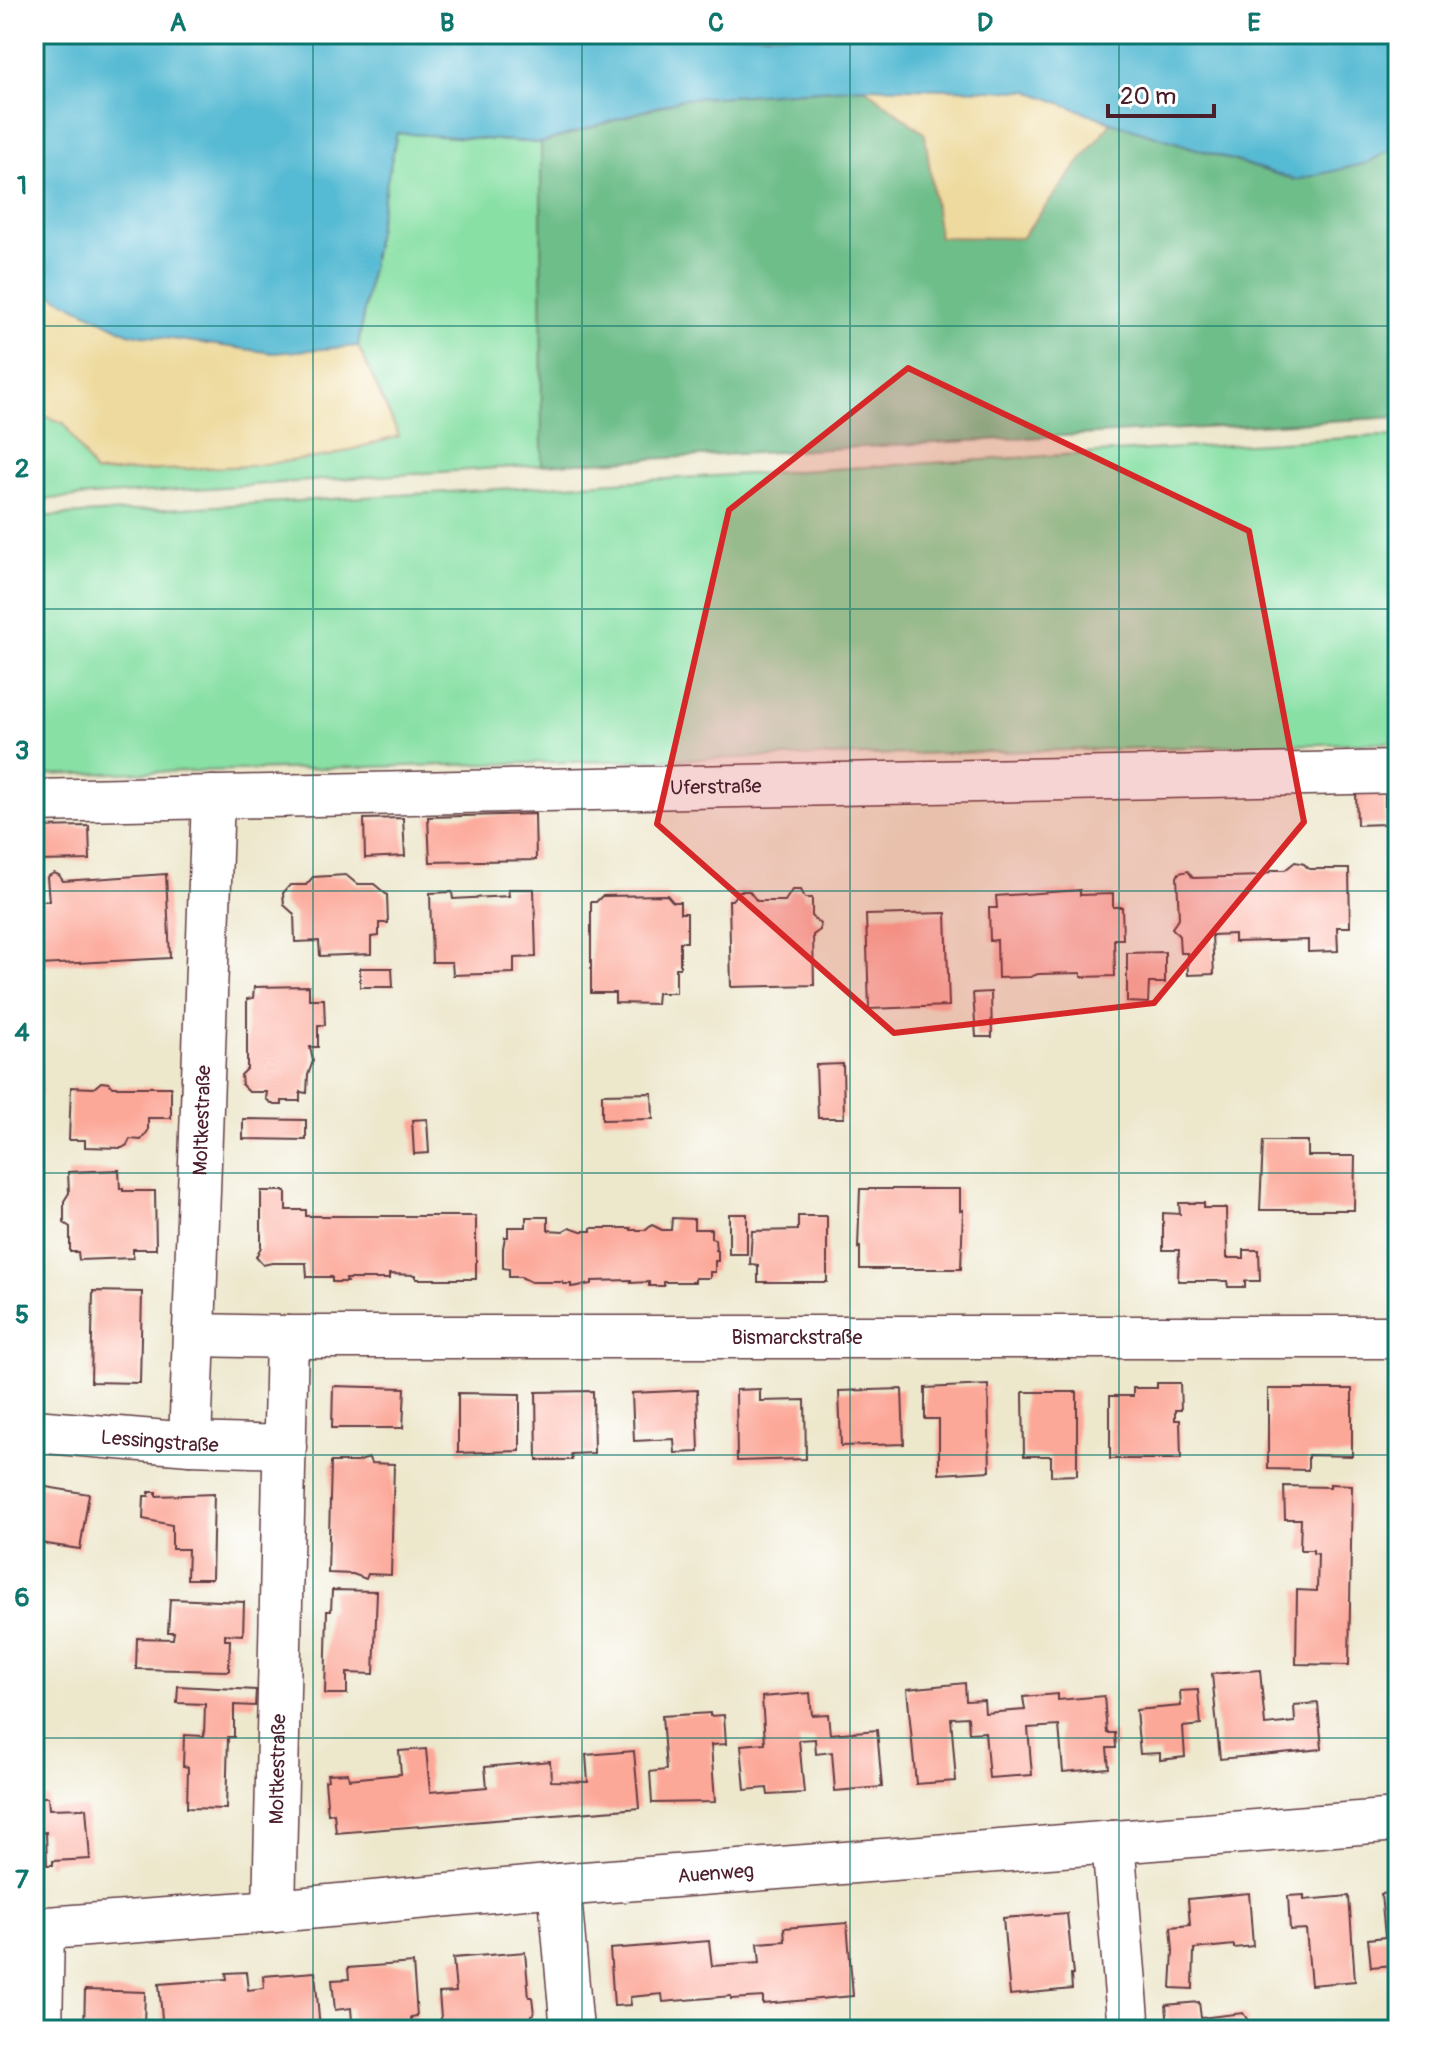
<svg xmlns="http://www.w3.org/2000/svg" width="1432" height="2064" font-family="Pangolin,sans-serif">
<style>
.green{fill:#88e0a5;stroke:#698068;stroke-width:2}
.forest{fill:#6ebe8a;stroke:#5c6e5a;stroke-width:2}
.sand{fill:#eeda9e;stroke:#9c7c64;stroke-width:2}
.water{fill:#55bad3;stroke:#506c7f;stroke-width:2}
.building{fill:#fca899}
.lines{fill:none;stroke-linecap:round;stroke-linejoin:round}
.minor-casing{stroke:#623d43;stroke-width:45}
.minor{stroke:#fff;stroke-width:42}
.marked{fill:#d62828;fill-opacity:0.2;stroke:#d62828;stroke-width:6;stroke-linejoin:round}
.grid{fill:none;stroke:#0f766e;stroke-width:2;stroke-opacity:0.55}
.labels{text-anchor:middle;stroke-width:7;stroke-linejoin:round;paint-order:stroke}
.street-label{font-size:20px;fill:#4a1f2b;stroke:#fff}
.neatline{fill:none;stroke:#0f766e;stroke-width:3}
.grid-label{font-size:26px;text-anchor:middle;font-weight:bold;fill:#0f766e}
</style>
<rect width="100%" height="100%" fill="#fff"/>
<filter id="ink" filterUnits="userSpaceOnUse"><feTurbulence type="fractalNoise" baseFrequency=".0125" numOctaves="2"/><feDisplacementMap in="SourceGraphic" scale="16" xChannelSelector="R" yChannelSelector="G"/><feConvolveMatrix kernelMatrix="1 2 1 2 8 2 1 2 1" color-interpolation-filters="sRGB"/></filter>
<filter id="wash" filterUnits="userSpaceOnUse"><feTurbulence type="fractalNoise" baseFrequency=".006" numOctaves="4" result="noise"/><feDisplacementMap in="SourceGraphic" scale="32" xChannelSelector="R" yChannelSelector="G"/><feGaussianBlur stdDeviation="1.8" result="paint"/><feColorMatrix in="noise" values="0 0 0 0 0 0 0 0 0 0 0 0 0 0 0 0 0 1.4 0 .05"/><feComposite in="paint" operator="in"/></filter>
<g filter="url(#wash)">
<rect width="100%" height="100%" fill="#ede7cc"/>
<g class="green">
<polygon points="397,133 541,143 542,465 34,500 34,412 64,423 95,473 248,466 329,456 399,436 358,346 379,219"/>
<polygon points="1381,436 1398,437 1398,742 34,775 34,517"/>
</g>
<polygon class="forest" points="864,87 925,134 939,237 1021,238 1111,122 1295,180 1367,163 1398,145 1398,417 542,465 541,143 682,99"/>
<g class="sand">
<polygon points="459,46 1116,90 1111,122 1021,238 939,237 925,134 864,87 682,99 541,143 446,136"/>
<polygon points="379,219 358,346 399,436 329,456 248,466 95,473 64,423 34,412 34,251"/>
</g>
<polygon class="water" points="34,34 1398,34 1398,145 1367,163 1296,180 1111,122 1029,91 864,87 682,99 541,143 397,133 379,219 358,346 274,353 128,333 34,286"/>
<g id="blocks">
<g class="building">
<polygon points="1356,793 1385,793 1385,824 1357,825"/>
<polygon points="535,814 536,860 430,862 428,817"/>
<polygon points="403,818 405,856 365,858 364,819"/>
<polygon points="89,826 90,860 34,861 34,827"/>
<polygon points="1295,862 1304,864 1309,869 1349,869 1350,927 1337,927 1338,951 1308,952 1308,940 1234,942 1234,934 1212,935 1214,974 1188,975 1187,953 1180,953 1179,936 1172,928 1179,918 1177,877 1179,873 1188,871 1193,878 1262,876 1273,870 1285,870"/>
<polygon points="54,873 59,875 63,881 166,874 170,958 40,965 39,959 34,959 34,901 49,901 47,877"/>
<polygon points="346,875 357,884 374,884 387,895 388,923 379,923 379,936 371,937 371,954 320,956 319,941 295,942 294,914 284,905 283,893 290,885 306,885 313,877"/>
<polygon points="508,889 534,889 536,957 514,958 514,973 453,975 452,962 432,962 430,893 452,892 453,899 509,896"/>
<polygon points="792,890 801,890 805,898 812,898 812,917 820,924 820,930 813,935 814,985 731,987 729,900 732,900 739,891 749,891 757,901 785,901"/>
<polygon points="1080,890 1080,895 1113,894 1113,907 1122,907 1123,939 1114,939 1115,976 1081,977 1081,973 1038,974 1030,977 998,978 997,940 990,941 989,908 997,908 996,896"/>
<polygon points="667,895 673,902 680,902 680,913 687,913 687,942 680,942 680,968 676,968 676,993 657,993 656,1004 615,1003 615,993 591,993 591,902 596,902 602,896"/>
<polygon points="946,913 949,1006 869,1009 866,915"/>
<polygon points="1165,952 1165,983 1149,983 1148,1003 1127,1002 1127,953"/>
<polygon points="360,968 392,968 393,987 360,987"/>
<polygon points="309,986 309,999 324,999 325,1025 318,1025 318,1047 310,1047 313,1061 308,1075 307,1093 300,1092 300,1101 282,1101 282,1105 274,1105 266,1099 267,1092 249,1092 242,1085 241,1075 247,1069 247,999 253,998 254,987"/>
<polygon points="991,992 992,1037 976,1037 973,993"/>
<polygon points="34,1057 42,1058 41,1097 34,1097"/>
<polygon points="843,1064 844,1118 818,1118 816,1065"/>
<polygon points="101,1082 109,1083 113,1087 171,1087 171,1118 148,1118 148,1131 141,1140 130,1139 127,1145 122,1148 85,1147 85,1140 69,1140 71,1087 94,1088"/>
<polygon points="652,1093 653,1119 602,1120 602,1094"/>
<polygon points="243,1119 306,1120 306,1140 243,1139"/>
<polygon points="427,1119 429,1153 414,1154 412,1120"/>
<polygon points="1263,1141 1308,1141 1308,1156 1355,1156 1354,1210 1260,1210"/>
<polygon points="119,1170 120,1189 123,1188 123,1191 155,1191 156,1249 133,1249 133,1258 79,1260 78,1252 70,1252 70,1227 64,1223 64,1201 69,1193 68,1172"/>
<polygon points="860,1189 960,1189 960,1211 963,1210 961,1269 860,1269 860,1247 858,1248"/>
<polygon points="261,1191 286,1191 286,1210 306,1210 306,1216 476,1216 476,1279 416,1279 416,1275 389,1274 389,1279 346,1279 347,1282 332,1282 332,1277 307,1277 306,1263 272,1263 263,1265 256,1257 261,1247"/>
<polygon points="1179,1203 1204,1203 1204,1208 1226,1208 1227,1258 1244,1258 1244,1250 1259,1250 1260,1281 1245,1281 1245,1287 1228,1287 1227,1281 1178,1281 1179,1250 1163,1250 1163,1213 1180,1214"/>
<rect x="729" y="1214" width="18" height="40"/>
<polygon points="798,1216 827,1216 827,1282 758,1282 758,1265 750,1264 752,1231 798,1230"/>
<polygon points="526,1217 548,1217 548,1230 563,1231 570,1227 581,1231 591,1231 591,1228 631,1228 631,1230 646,1230 652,1225 662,1230 671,1230 672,1218 694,1219 694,1229 711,1229 711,1238 715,1239 716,1250 718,1251 718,1261 715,1261 715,1272 710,1272 710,1278 695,1278 695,1282 664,1282 664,1286 649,1286 649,1282 631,1283 631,1280 592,1281 592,1284 571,1287 571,1284 563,1284 563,1282 531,1282 521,1277 509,1277 509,1269 503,1268 503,1248 505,1237 508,1237 508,1227 526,1227"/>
<polygon points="93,1291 142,1292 140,1383 91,1382"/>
<polygon points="1157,1383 1180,1383 1181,1410 1175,1410 1175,1420 1180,1420 1181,1459 1110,1459 1110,1396 1133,1396 1133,1388 1157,1388"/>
<polygon points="988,1385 990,1471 939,1474 939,1419 925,1419 925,1388"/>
<polygon points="333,1386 405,1388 403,1428 332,1428"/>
<polygon points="760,1389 760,1401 805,1400 806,1459 737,1461 736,1390"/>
<polygon points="902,1389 904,1444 841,1446 839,1391"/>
<polygon points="1268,1389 1352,1389 1352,1456 1308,1455 1308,1470 1268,1469"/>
<polygon points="697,1390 699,1452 675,1453 674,1439 634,1441 632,1393"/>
<polygon points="593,1391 594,1453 571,1454 572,1460 537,1460 536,1392"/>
<polygon points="1023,1392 1077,1392 1077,1475 1051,1476 1051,1456 1024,1456"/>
<polygon points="458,1393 520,1394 520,1451 458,1453"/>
<polygon points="369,1458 371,1463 394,1464 391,1575 368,1574 366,1579 353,1574 328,1573 331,1462 357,1462"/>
<polygon points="34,1480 41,1481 40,1486 89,1494 80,1549 39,1543 38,1551 34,1551"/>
<polygon points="1330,1484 1352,1485 1349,1665 1296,1664 1297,1590 1317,1591 1318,1554 1313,1553 1313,1550 1300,1550 1301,1519 1285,1519 1284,1486 1330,1487"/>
<polygon points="149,1492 156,1492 156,1496 214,1494 212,1579 187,1579 188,1549 172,1549 172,1525 143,1519 144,1496 149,1496"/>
<polygon points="332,1590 377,1591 374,1674 347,1673 347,1694 325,1694 327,1611 331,1611"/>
<polygon points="170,1599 244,1602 243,1635 225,1634 225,1640 230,1640 229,1671 136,1669 137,1638 173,1639 174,1632 168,1632"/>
<polygon points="1260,1670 1265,1725 1295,1722 1294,1705 1318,1703 1322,1749 1220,1759 1212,1674"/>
<polygon points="965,1683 966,1701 984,1700 985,1713 1025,1710 1023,1697 1058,1694 1058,1700 1104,1696 1107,1733 1115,1733 1116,1748 1107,1748 1109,1768 1063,1772 1059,1726 1028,1728 1032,1775 989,1778 985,1732 969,1733 968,1717 951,1718 956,1781 916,1784 907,1689"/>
<polygon points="178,1686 256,1690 255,1706 234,1705 234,1737 228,1737 226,1809 187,1808 188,1767 183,1766 184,1735 204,1736 205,1704 177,1703"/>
<polygon points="1198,1690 1201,1725 1183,1727 1185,1757 1160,1760 1160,1753 1140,1754 1136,1710 1181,1706 1180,1691"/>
<polygon points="810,1693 812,1715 828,1714 830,1734 877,1730 882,1787 835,1791 832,1752 816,1754 815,1739 799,1740 804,1793 768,1795 767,1788 745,1790 741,1745 765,1743 762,1697"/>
<polygon points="710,1713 710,1716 724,1715 726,1744 711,1745 715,1802 652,1803 650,1772 666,1770 662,1716"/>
<polygon points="426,1749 430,1792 487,1787 485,1767 550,1761 551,1781 588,1782 586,1755 634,1751 639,1808 336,1833 334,1813 328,1814 325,1781 328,1780 327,1774 348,1773 349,1779 401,1774 399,1751"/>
<polygon points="34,1797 48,1797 49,1809 86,1808 90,1859 53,1861 53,1865 47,1865 46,1832 34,1833"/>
<polygon points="1398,1892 1398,1947 1393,1948 1394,1965 1371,1967 1368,1939 1385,1937 1381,1894"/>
<polygon points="1249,1893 1253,1946 1234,1948 1234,1945 1194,1949 1193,1989 1171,1988 1173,1951 1171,1927 1190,1925 1188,1899"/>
<polygon points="1304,1895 1304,1900 1349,1896 1355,1981 1311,1985 1306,1929 1290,1930 1288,1896"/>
<polygon points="1067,1913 1073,1975 1071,1975 1072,1989 1010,1995 1003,1918"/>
<polygon points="847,1923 853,1996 763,2004 763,1997 731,1999 731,1996 663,2002 662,1994 630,1997 631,2005 614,2006 610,1949 709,1941 712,1966 760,1963 758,1943 785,1941 784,1928"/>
<polygon points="525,1952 529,1997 532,1997 534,2014 531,2015 532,2030 442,2030 439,1993 456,1992 453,1958"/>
<polygon points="413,1963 417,2016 411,2017 412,2028 359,2030 359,2021 352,2021 351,2008 335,2010 332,1980 349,1979 348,1968"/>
<polygon points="246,1972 248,1990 264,1988 263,1976 315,1972 320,2030 163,2030 159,1984 227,1979 226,1973"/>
<polygon points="85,1990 145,1992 144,2024 129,2023 128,2030 84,2030"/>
<polygon points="1199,2002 1201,2018 1243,2013 1249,2022 1232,2023 1233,2030 1175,2030 1174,2025 1168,2025 1166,2005"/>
</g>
</g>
</g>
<g filter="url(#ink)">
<use href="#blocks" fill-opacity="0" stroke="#623d43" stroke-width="2"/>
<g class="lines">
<defs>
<g id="minor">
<path id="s1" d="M34,801l1364,-29"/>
<path id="s2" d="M195,1335l92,2h1111"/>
<path id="s3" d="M34,1431l156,13 95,3"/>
<path id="s4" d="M190,1444l23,-647"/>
<polyline points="1113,1842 1129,2030"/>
<polyline points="559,1885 572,2030"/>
<path id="s5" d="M274,1911l13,-574"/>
<path id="s6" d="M34,1929l240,-18 285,-26 839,-65"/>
<polyline points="41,2030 43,1929"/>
</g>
</defs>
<use href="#minor" class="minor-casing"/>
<use href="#minor" class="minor"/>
</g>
</g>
<path class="marked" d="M908,368l341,163 55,291 -150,181 -260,30 -237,-209 72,-314z"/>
<path class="grid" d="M313,34v1996M582,34v1996M850,34v1996M1119,34v1996M34,326h1364M34,609h1364M34,891h1364M34,1173h1364M34,1455h1364M34,1738h1364"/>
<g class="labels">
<g class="street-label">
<text dy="7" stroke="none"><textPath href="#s1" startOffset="682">Uferstraße</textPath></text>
<text dy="7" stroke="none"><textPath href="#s4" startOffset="324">Moltkestraße</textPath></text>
<text dy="7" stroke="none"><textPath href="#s2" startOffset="602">Bismarckstraße</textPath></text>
<text dy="7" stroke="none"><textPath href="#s3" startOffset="126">Lessingstraße</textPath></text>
<text dy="7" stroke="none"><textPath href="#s5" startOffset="142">Moltkestraße</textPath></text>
<text dy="7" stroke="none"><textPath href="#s6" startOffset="684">Auenweg</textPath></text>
</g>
</g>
<rect width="1432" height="2064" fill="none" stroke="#fff" stroke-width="88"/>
<path d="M1108 104v12h106v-12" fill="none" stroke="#4a1f2b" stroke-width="4"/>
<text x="1120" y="104" font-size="24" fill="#4a1f2b" stroke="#ffffff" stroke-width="6" paint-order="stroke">20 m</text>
<rect x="44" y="44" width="1344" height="1976" class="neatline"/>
<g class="grid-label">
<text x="178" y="31">A</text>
<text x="447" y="31">B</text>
<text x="716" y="31">C</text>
<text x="985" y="31">D</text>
<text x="1254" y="31">E</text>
<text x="22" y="194">1</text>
<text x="22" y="477">2</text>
<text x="22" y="759">3</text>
<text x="22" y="1041">4</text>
<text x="22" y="1323">5</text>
<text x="22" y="1606">6</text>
<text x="22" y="1888">7</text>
</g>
</svg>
